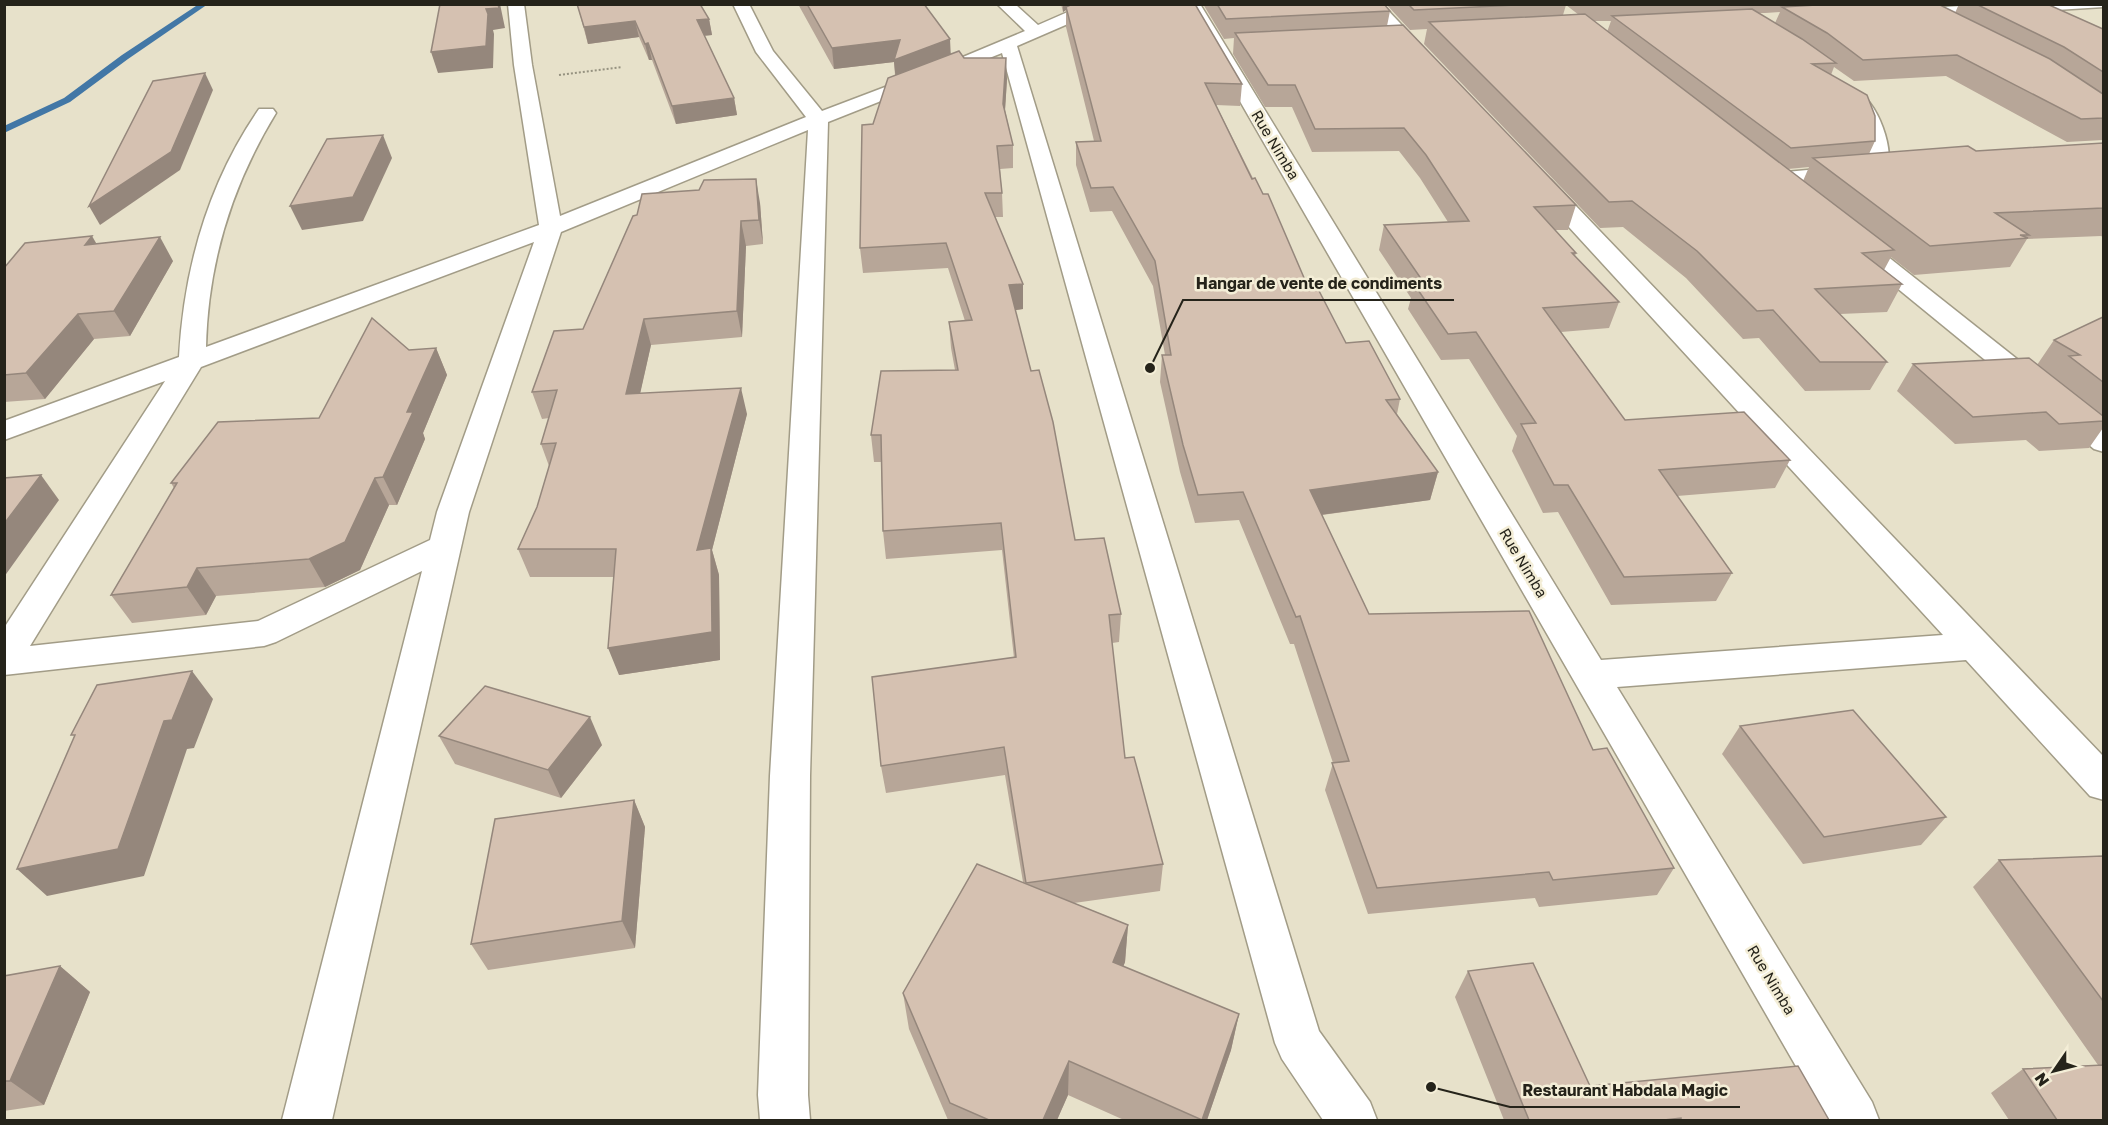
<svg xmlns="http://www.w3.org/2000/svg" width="2108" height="1125" font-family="'Golos Text',sans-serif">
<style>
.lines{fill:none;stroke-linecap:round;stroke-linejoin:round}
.stream{fill:#4277a6;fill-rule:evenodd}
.minor-casing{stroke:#a29c87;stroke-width:3}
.path{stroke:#969280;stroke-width:2;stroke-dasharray:2 2;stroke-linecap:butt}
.minor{fill:#fff;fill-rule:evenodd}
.wall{fill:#b7a698;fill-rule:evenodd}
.shaded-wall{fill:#95877c}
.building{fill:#d5c1b1;stroke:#95877c;stroke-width:1.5}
.labels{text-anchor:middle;stroke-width:5;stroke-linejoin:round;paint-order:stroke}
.street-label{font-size:15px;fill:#25231a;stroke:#f4eed7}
.leader{fill:none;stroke:#25231a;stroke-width:2}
.callout-dot{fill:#25231a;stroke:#f4eed7;stroke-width:2}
.callout-label{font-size:16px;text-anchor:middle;font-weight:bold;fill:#25231a;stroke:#f4eed7;stroke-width:5;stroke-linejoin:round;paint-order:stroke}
</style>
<rect width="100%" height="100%" fill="#e7e1ca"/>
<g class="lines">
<polygon class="stream" points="199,4 208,4 128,59 70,102 4,133 4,126 64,98 122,55"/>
<defs>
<g id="minor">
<path d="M508,4h16l8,61 28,151 246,-99 -50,-65 -23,-48h16l24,47 49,60 129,-49 74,-31 -28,-27h18l23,21 48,-21h23l-2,3 -90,39 302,985 51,71 7,18h-54l-41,-61 -7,-16 -273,-990 -174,69 -18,654 -2,319 2,25h-50l-2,-25 12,-319 38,-646 -247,102 -92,280 -137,608h-50l140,-549 -146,71 -12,4 -260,29v-47l161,-247 -161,59v-19l175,-64c5,-89 29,-174 80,-248h14l3,4c-44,72 -68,149 -70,234l333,-122 -25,-160zM534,242l-97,270 -7,28 -172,81 -228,25 171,-279z"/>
<polygon points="1184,4 1200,4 1601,660 1943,635 1535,190 1532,185 1535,180 1543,179 1551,180 2104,757 2104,800 2090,796 1966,660 1617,687 1872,1102 1879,1120 1827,1120"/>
<polygon points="1365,4 1382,4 1429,54 1432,58 1429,62 1417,62"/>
<polygon points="1996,4 2104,4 2104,7 1908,19 1900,14 1908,9"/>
<path d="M1853,90c24,6 45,66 32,84l-7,2 -7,-2c-8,-11 -4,-32 -7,-46 -4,-14 -13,-21 -20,-32l2,-4z"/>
<polygon points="1850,166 1857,168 1861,172 1857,176 1776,185 1768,184 1765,179 1768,174 1776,173"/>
<polygon points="1850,231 1858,233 2104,428 2104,452 2094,449 1842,243 1838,238 1842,233"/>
</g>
</defs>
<use href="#minor" class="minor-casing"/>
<polyline class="path" points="559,75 622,67"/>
<use href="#minor" class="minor"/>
</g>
<g class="wall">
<polygon points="577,4 709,19 712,35 704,36 734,98 737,115 676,124 652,60 649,60 639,37 588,44"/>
<polygon points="798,4 926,4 926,7 951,54 964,58 1007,79 1005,110 1013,145 1013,168 1000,169 1002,193 1003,217 995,217 1023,284 1023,309 1015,310 1075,540 1121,614 1119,642 1112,643 1125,758 1163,864 1160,891 1074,903 1128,925 1125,962 1123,967 1239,1014 1231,1050 1207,1120 1124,1120 1068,1095 1057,1120 948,1120 909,1029 903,993 1023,882 1005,775 886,793 881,766 1014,658 1002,550 886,559 883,531 881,462 874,462 871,435 955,370 951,348 949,322 965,321 948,268 863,273 860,248 873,124 895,75 894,62 834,69"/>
<polygon points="1061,4 1195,4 1242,84 1240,106 1216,105 1308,287 1346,343 1400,399 1397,414 1438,472 1430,500 1322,515 1369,614 1593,750 1674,868 1657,895 1539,907 1535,898 1368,914 1325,790 1333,763 1294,644 1290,644 1239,520 1195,523 1180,472 1160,382 1162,355 1165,355 1153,286 1112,211 1090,212 1076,165 1076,142 1094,141 1066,27 1066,10 1063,12"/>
<polygon points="1203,4 1384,4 1390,11 1387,26 1576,205 1568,230 1555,230 1576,253 1575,256 1619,302 1609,328 1561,332 1625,420 1790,460 1775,488 1677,496 1732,573 1716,601 1611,605 1558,512 1543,513 1512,451 1517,436 1469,359 1441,360 1408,309 1411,298 1379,250 1384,225 1448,222 1420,178 1399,151 1312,152 1292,107 1265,107 1233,54 1234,38 1224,39"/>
<path d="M1386,4h552l17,9 4,-9h88l56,25v111l-36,2 -121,-66 -92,5 -20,-14 -3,8 44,66 -6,13 107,-3 127,-8v94l-2,-1 -74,3 -17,28 -96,8 -23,-18 -7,13 18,14 -15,28 -47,2 47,48 -17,28 -65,1 -46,-53 -16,1 -57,-61 -63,-51 -23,1 -176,-184 3,-15 -17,1zM1566,5l13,10h-16zM1780,12l-5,11 -17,-10h7zM1594,21h17l-4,11zM1809,167l-6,14 -15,-12z"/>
<polygon points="760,203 763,244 746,246 742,337 651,345 640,393 747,414 712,550 719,575 720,660 619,675 614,577 530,577 518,549 537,507 549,466 541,444 549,418 542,419 532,392 583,329"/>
<polygon points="97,244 173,261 130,336 94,339 45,399 4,402 4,268"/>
<polygon points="2103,317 2103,428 2089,448 2039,451 2026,440 1955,444 1897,391 1913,364 2037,365 2054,340"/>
<polygon points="436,348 447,375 423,433 425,439 397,505 389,505 360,570 325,587 216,596 206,615 132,623 111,595 174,488 171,483 319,418 409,350"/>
<polygon points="1740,726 1946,817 1921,845 1803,864 1722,754"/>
<polygon points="439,736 602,745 561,798 455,764"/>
<polygon points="634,800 645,827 635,948 488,970 471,944"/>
<polygon points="2103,856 2103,1120 2009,1120 1991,1093 2023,1069 2098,1065 1973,887 1999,860"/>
<polygon points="60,966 90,992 44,1105 4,1111 4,976"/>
<polygon points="1468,971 1590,1086 1829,1120 1504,1120 1455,997"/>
</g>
<g class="shaded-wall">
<polygon points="498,4 500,4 505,28 493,30 494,34 493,68 438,73 431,52 486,9"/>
<polygon points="1063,4 1080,4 1066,7 1066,10 1063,12"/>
<polygon points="709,19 712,35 700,36 697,20"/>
<polygon points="635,21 639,37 588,44 584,27"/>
<polygon points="950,39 951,59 896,81 894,62 834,69 832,48 900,40"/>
<polygon points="648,43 652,60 649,60 645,44"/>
<polygon points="1006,58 1007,79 1004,126 1003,104"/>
<polygon points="205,73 213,90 180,170 100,225 89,206"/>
<polygon points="734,98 737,115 676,124 672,106"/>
<polygon points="383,135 392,158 363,221 302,230 290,206"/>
<polygon points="756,179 760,203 763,244 759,220"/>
<polygon points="741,221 746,246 742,337 737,311"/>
<polygon points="92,236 106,260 85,245"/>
<polygon points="160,237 173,261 130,336 114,311"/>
<polygon points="1023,284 1023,309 1010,311 1009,285"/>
<polygon points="78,314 94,339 45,399 26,373"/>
<polygon points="644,319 651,345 634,421 626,394"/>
<polygon points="436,348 447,375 423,433 425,439 397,505 383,477 407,412"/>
<polygon points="741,388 747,414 712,550 719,575 720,660 619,675 608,648 697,550"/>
<polygon points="1438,472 1430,500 1305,517 1310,490"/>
<polygon points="41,475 59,500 4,577 4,524"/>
<polygon points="375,478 389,505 360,570 325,587 309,559"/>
<polygon points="197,568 216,596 206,615 187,587"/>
<polygon points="192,671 213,699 194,748 187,749 144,876 47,896 17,869"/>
<polygon points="590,717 602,745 561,798 548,770"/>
<polygon points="634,800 645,827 635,948 622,921"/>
<polygon points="1128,925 1125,962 1110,999 1113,962"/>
<polygon points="60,966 90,992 44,1105 10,1081"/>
<polygon points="1239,1014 1231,1050 1207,1120 1202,1120"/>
<polygon points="1069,1061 1068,1095 1057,1120 1043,1120"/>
</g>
<g class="building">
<polygon points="440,4 498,4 499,8 486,9 488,14 486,46 431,52"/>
<polygon points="577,4 700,4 709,19 697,20 734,98 672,106 648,43 645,44 635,21 584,27"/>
<polygon points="807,4 924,4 950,39 894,60 900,40 832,48"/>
<polygon points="1073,4 1195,4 1242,84 1205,83 1252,179 1255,178 1263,194 1268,194 1308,287 1317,287 1346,343 1369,341 1400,399 1386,400 1438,472 1310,490 1369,614 1529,611 1593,750 1607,748 1674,868 1553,880 1549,872 1377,888 1332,763 1349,761 1300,616 1296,617 1243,492 1198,495 1183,445 1162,355 1171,355 1155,261 1113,187 1091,188 1076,142 1101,141 1066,7"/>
<polygon points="1217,4 1384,4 1390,11 1226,19"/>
<polygon points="1408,4 1539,4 1414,10"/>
<polygon points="1834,4 1938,4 2050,59 2103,94 2103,118 2081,119 1957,55 1863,60 1827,33 1782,7"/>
<polygon points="1976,4 2047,4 2103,29 2103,72 2064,47"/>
<polygon points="1752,9 1802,39 1836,63 1812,64 1867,95 1875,116 1875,141 1791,148 1612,16"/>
<polygon points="1585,14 1894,250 1862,253 1902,284 1815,289 1887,362 1820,362 1773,310 1757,311 1697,251 1632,201 1609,202 1429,22"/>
<polygon points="1403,25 1576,205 1534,207 1576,253 1572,253 1619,302 1543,308 1625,420 1744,412 1790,460 1659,470 1732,573 1624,577 1568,485 1554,485 1521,424 1536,423 1476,332 1448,334 1414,284 1424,283 1384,225 1469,221 1426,155 1404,128 1315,129 1295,85 1268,85 1235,33"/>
<polygon points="959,51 964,58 1006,58 1003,104 1013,145 997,146 1002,193 985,193 1023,284 1009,285 1031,371 1039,370 1053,422 1075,540 1104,538 1121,614 1109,615 1125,758 1134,757 1163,864 1026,883 1004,747 881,766 872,677 1016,657 1001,523 883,531 881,435 871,435 881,371 958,370 949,322 972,320 946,243 860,248 862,125 873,124 888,78"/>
<polygon points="205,73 171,152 89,206 153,81"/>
<polygon points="383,135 353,197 290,206 327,139"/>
<polygon points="2103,143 2103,208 1995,213 2029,235 2020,235 2028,238 1930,246 1813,158 1968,146 1976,151"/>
<polygon points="756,179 759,220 741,221 737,311 644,319 626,394 741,388 697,550 711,548 712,632 608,648 616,549 518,549 537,507 556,443 541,444 557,390 532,392 554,331 583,329 633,216 637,215 642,194 699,190 704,180"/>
<polygon points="92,236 85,245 160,237 114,311 78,314 26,373 4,375 4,268 25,243"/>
<polygon points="2103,317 2103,382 2069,356 2080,355 2054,340"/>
<polygon points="372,318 409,350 436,348 407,412 413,412 383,477 375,478 345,542 309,559 197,568 187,587 111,595 177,483 171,483 218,422 319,418"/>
<polygon points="2029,358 2103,416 2103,421 2059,424 2046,412 1973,417 1913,364"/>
<polygon points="41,475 4,524 4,478"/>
<polygon points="192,671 172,720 164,721 118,849 17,869 75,735 71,735 97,685"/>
<polygon points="485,686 590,717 548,770 439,736"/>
<polygon points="1853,710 1946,817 1824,837 1740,726"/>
<polygon points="634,800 622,921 471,944 495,819"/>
<polygon points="2103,856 2103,1001 1999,860"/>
<polygon points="977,864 1128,925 1113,962 1239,1014 1202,1120 1069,1061 1043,1120 989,1120 950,1103 903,993"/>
<polygon points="1533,963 1590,1086 1798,1066 1829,1120 1681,1120 1681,1118 1664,1120 1529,1120 1468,971"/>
<polygon points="60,966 10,1081 4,1081 4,976"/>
<polygon points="2103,1065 2103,1120 2057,1120 2023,1069"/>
</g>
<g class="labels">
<g class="street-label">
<text transform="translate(1275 145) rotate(59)" y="5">Rue Nimba</text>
<text transform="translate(1523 563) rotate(59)" y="5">Rue Nimba</text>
<text transform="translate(1771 980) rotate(59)" y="5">Rue Nimba</text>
</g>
</g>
<path class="leader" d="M1150 368L1183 300H1454M1431 1087L1510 1107H1740"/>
<g class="callout-dot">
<circle cx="1150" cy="368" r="6"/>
<circle cx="1431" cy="1087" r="6"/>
</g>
<g class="callout-label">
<text x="1319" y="289">Hangar de vente de condiments</text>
<text x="1625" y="1096">Restaurant Habdala Magic</text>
</g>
<rect width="2108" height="1125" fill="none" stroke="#25231a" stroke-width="12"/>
<g transform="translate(2054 1071) rotate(235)" stroke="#f4eed7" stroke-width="4.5" paint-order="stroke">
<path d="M0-4.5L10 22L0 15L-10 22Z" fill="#25231a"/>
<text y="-9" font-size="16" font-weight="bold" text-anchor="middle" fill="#25231a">N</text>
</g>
</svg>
